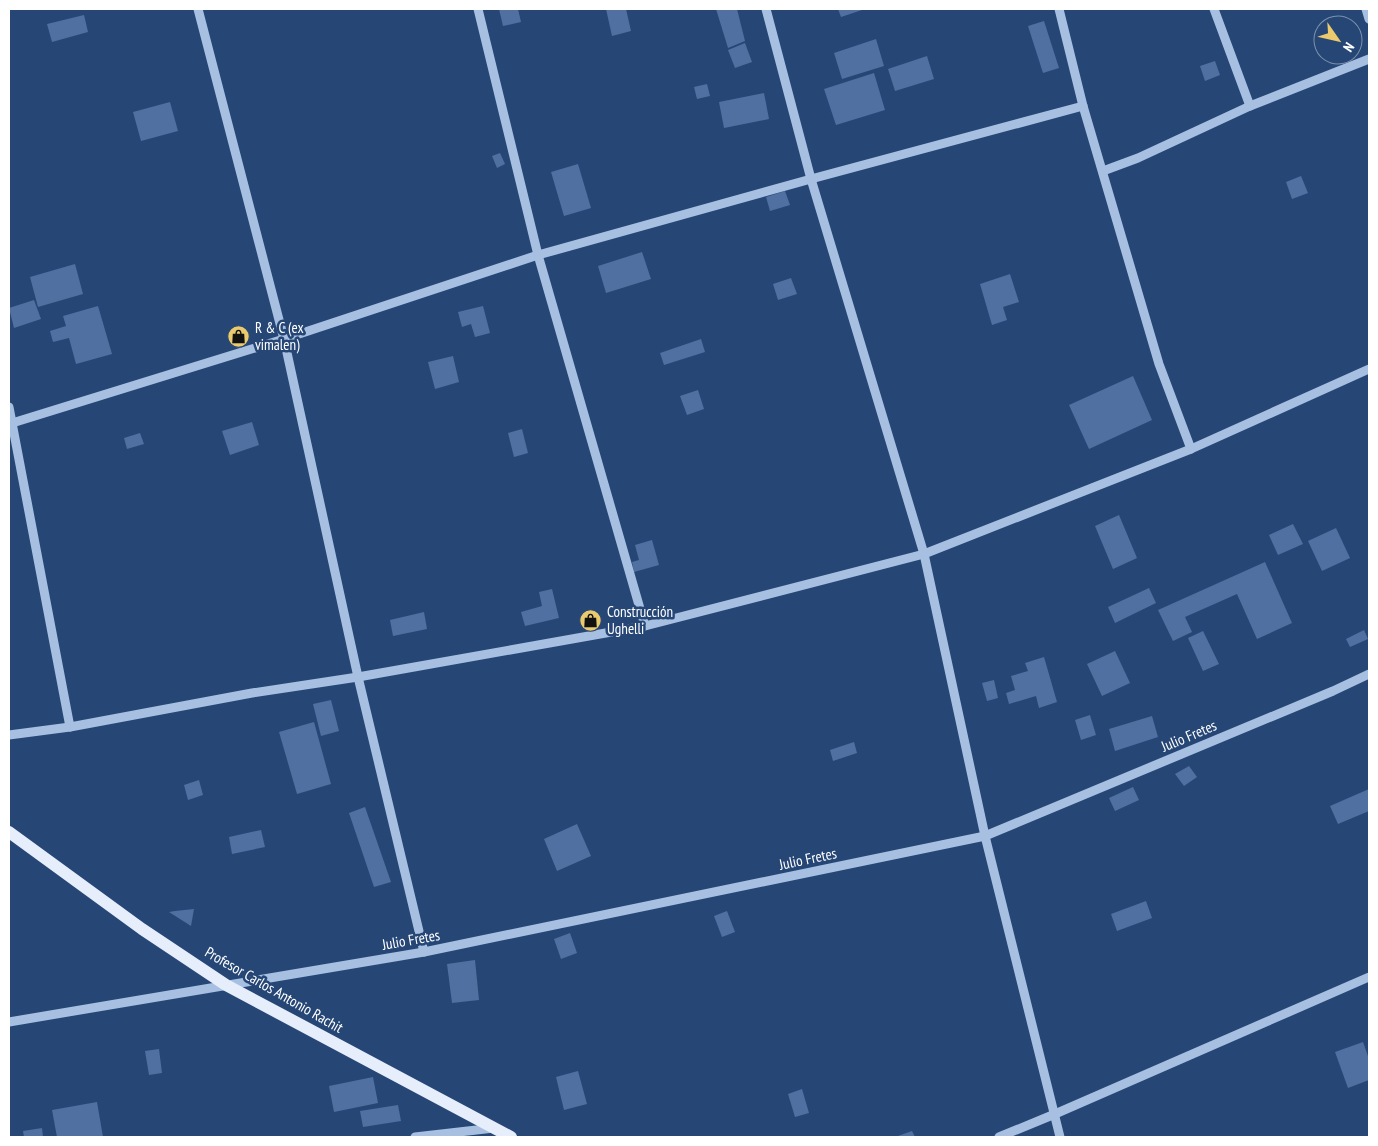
<svg xmlns="http://www.w3.org/2000/svg" width="1378" height="1146" font-family="'PT Sans Narrow',sans-serif">
<style>
.building{fill:#4f70a0}
.lines{fill:none;stroke-linecap:round;stroke-linejoin:round}
.minor{stroke:#a7c0e2;stroke-width:9}
.major{stroke:#e6edfb;stroke-width:12}
.labels{text-anchor:middle;stroke-width:5;stroke-linejoin:round;paint-order:stroke}
.poi-label{font-size:15px;fill:#fff;stroke:#264776;text-anchor:start}
.street-label{font-size:15px;fill:#fff;stroke:#264776}
</style>
<rect width="100%" height="100%" fill="#264776"/>
<g class="building">
<polygon points="499,9 518,9 521,22 503,26"/>
<polygon points="606,9 626,9 631,31 612,36"/>
<polygon points="716,9 737,9 745,41 728,48"/>
<polygon points="838,9 865,9 841,17"/>
<polygon points="84,15 88,32 52,42 47,24"/>
<polygon points="1044,21 1059,68 1043,73 1028,26"/>
<polygon points="876,39 884,66 842,79 834,53"/>
<polygon points="745,43 752,62 735,68 728,50"/>
<polygon points="927,56 934,79 895,91 888,69"/>
<polygon points="1215,61 1220,75 1205,81 1200,66"/>
<polygon points="874,73 885,110 836,125 824,89"/>
<polygon points="707,84 710,96 697,99 694,87"/>
<polygon points="764,93 769,119 724,128 719,102"/>
<polygon points="170,102 178,131 141,141 133,112"/>
<polygon points="500,153 505,164 497,168 492,156"/>
<polygon points="578,164 591,208 564,216 551,172"/>
<polygon points="1301,176 1308,193 1292,199 1286,182"/>
<polygon points="785,191 790,205 770,211 766,197"/>
<polygon points="642,252 651,279 606,293 598,266"/>
<polygon points="75,264 83,294 38,307 30,277"/>
<polygon points="1010,274 1019,302 1003,307 1007,320 992,325 980,284"/>
<polygon points="791,278 797,294 778,300 773,284"/>
<polygon points="34,300 41,319 14,328 9,308"/>
<polygon points="98,306 112,354 76,364 69,338 53,342 50,331 66,326 63,316"/>
<polygon points="483,306 490,333 475,337 471,324 462,327 458,312"/>
<polygon points="701,339 705,352 664,365 660,353"/>
<polygon points="453,356 459,382 435,389 428,362"/>
<polygon points="1133,376 1152,420 1089,449 1069,405"/>
<polygon points="698,390 704,409 687,415 680,396"/>
<polygon points="252,422 259,445 230,455 222,431"/>
<polygon points="522,429 528,453 514,457 508,433"/>
<polygon points="140,433 144,444 127,449 124,438"/>
<polygon points="1119,515 1137,558 1113,569 1095,526"/>
<polygon points="1293,524 1303,544 1278,555 1269,535"/>
<polygon points="1336,528 1350,558 1322,571 1308,541"/>
<polygon points="652,540 659,565 634,572 632,562 639,560 635,545"/>
<polygon points="1265,562 1292,623 1257,639 1237,594 1185,617 1192,632 1173,641 1158,610"/>
<polygon points="1149,588 1156,603 1115,623 1108,607"/>
<polygon points="552,589 559,618 525,626 521,612 542,606 539,592"/>
<polygon points="424,612 427,629 393,636 390,620"/>
<polygon points="1364,630 1368,639 1350,647 1346,639"/>
<polygon points="1203,631 1219,664 1203,671 1188,638"/>
<polygon points="1115,651 1130,683 1102,696 1087,664"/>
<polygon points="1044,657 1057,702 1039,708 1036,696 1009,704 1006,693 1015,690 1011,676 1028,671 1025,663"/>
<polygon points="994,680 998,698 987,701 982,683"/>
<polygon points="331,700 339,731 321,736 313,704"/>
<polygon points="1090,715 1096,735 1081,740 1075,720"/>
<polygon points="1152,716 1158,737 1115,751 1109,729"/>
<polygon points="314,722 331,784 297,794 279,732"/>
<polygon points="854,742 857,753 833,761 830,750"/>
<polygon points="1189,766 1197,777 1184,786 1175,774"/>
<polygon points="199,780 203,795 188,800 184,785"/>
<polygon points="1133,787 1139,800 1115,811 1109,798"/>
<polygon points="1369,789 1369,811 1338,824 1330,806"/>
<polygon points="365,807 391,882 374,887 349,813"/>
<polygon points="577,824 591,856 557,871 544,839"/>
<polygon points="261,830 265,847 232,854 229,837"/>
<polygon points="1146,901 1152,918 1117,931 1111,914"/>
<polygon points="194,909 191,926 169,912 175,911"/>
<polygon points="727,911 735,932 722,937 714,916"/>
<polygon points="570,933 577,953 561,959 554,939"/>
<polygon points="475,960 479,1000 452,1003 447,964"/>
<polygon points="1363,1042 1369,1059 1369,1080 1348,1088 1335,1052"/>
<polygon points="159,1049 162,1073 149,1075 145,1051"/>
<polygon points="578,1071 587,1104 564,1110 556,1077"/>
<polygon points="373,1077 378,1103 334,1112 329,1086"/>
<polygon points="802,1089 809,1113 795,1117 788,1094"/>
<polygon points="97,1102 103,1137 57,1137 52,1110"/>
<polygon points="398,1105 401,1121 363,1127 360,1111"/>
<polygon points="42,1128 43,1137 24,1137 23,1131"/>
<polygon points="912,1131 915,1137 895,1137"/>
</g>
<g class="lines">
<g class="minor">
<polyline points="198,9 284,339 358,677 424,952"/>
<polyline points="478,9 538,255 645,626"/>
<polyline points="766,9 811,179 924,554 985,836 1060,1137"/>
<polyline points="1059,9 1083,106 1159,364 1191,449"/>
<polyline points="1214,9 1250,106"/>
<polyline points="1366,9 1369,19"/>
<polyline points="1103,171 1138,158 1250,106 1369,59"/>
<polyline points="9,407 70,727"/>
<polyline points="9,424 284,339 538,255 811,179 1083,106"/>
<polyline points="9,735 70,727 252,693 358,677 645,626 924,554 1191,449 1369,369"/>
<polyline points="9,1022 424,952 985,836 1333,691 1369,674"/>
<polyline points="415,1137 494,1128"/>
<polyline points="999,1137 1055,1114 1369,977"/>
</g>
<polyline class="major" points="9,832 142,929 226,985 511,1137"/>
</g>
<defs>
<symbol id="shop-disc" viewBox="-11 -11 22 22"><circle r="9.5" fill="#eaca6d" stroke="#264776"/><path d="M-5-2.5h2.3a2.7 3.5 0 0 1 5.4 0H5L5.5 6h-11ZM-1.5-2.5h3a1.5 2.3 0 0 0-3 0Z" fill="#111"/></symbol>
</defs>
<g fill-rule="evenodd">
<use href="#shop-disc" x="226" y="324" width="25" height="25"/>
<use href="#shop-disc" x="578" y="608" width="25" height="25"/>
</g>
<g class="labels">
<g class="poi-label">
<text x="255" y="333">R &amp; C (ex<tspan x="255" dy="17">vimalen)</tspan></text>
<text x="607" y="617">Construcción<tspan x="607" dy="17">Ughelli</tspan></text>
</g>
<g class="street-label">
<text transform="translate(1189 736) rotate(-23)" y="5">Julio Fretes</text>
<text transform="translate(808 859) rotate(-12)" y="5">Julio Fretes</text>
<text transform="translate(411 940) rotate(-10)" y="5">Julio Fretes</text>
<text transform="translate(274 990) rotate(30)" y="5">Profesor Carlos Antonio Rachit</text>
</g>
</g>
<rect width="1378" height="1146" fill="none" stroke="#ffffff" stroke-width="20"/>
<g transform="translate(1338 40) rotate(124)"><circle r="24" fill="#264776" stroke="#7d91ad"/>
<path d="M0-4L9 19L0 12L-9 19Z" fill="#eaca6d"/>
<text y="-8" font-size="14" font-weight="bold" text-anchor="middle" fill="#ffffff">N</text>
</g>
</svg>
